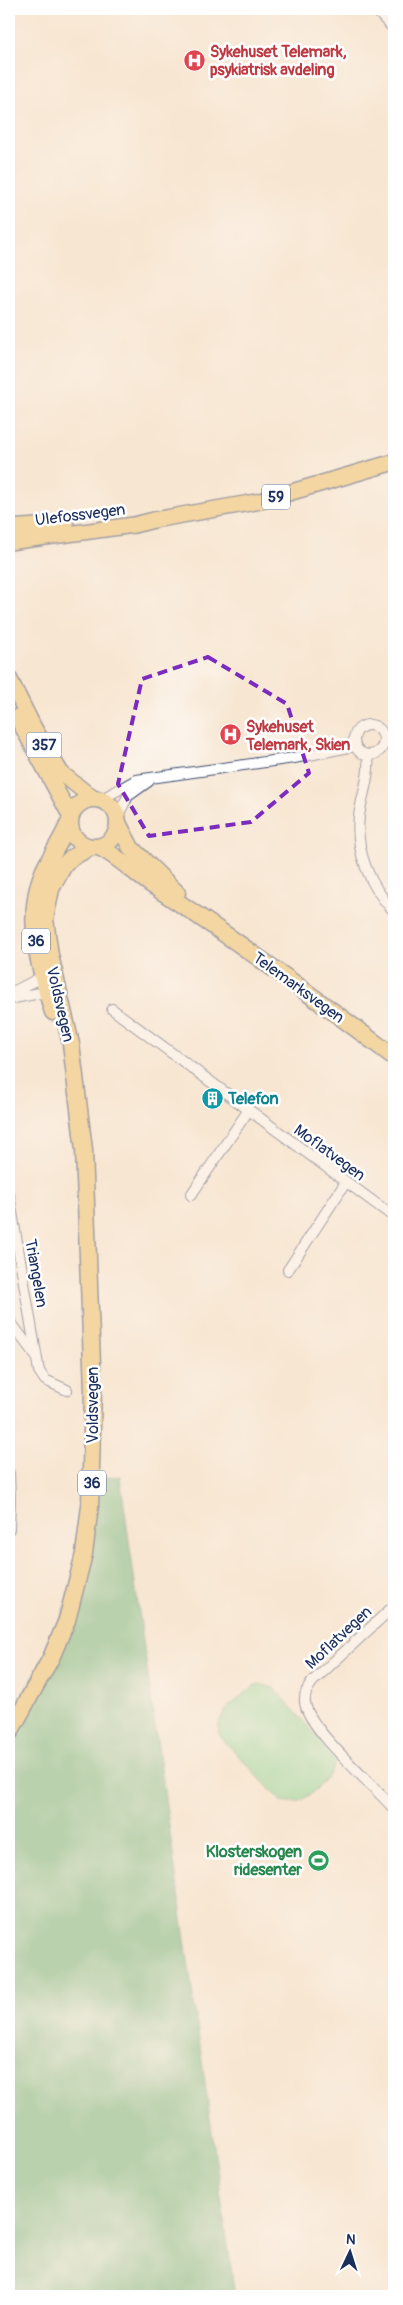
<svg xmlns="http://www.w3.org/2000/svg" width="403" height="2305" font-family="Pangolin,sans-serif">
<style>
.green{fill:#88d898;stroke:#52847b}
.forest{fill:#6eb880;stroke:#44746f}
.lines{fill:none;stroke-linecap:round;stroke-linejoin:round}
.minor-casing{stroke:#3c4a6f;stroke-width:12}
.primary-casing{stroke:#3c4a6f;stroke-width:18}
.trunk-casing{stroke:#3c4a6f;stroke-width:19}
.minor{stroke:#fff;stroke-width:10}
.primary{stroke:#eec469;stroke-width:15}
.trunk{stroke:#eec469;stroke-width:16}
.marked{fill:none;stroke:#7b2cbf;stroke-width:4;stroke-dasharray:10 6;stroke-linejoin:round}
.labels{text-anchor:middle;stroke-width:5;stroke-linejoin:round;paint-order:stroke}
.shield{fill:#fff;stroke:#5f6d8e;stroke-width:1}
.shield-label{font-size:15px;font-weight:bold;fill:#1b2f5e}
.health-label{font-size:16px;font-weight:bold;fill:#be3a42;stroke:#fff;text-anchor:start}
.street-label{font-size:16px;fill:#1b2f5e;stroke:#fff}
.culture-label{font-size:16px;font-weight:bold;fill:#0d838f;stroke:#fff;text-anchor:start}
.leisure-label{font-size:16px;font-weight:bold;fill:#27864d;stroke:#fff;text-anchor:end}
</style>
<rect width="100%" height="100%" fill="#fff"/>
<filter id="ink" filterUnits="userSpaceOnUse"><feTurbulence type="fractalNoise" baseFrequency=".02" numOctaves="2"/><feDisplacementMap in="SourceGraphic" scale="10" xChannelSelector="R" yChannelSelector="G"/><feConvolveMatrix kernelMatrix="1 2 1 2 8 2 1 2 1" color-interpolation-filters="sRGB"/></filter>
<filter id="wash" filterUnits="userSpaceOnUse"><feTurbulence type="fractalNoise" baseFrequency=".0096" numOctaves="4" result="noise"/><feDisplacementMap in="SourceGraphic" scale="20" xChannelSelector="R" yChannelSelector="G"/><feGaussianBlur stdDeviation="1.12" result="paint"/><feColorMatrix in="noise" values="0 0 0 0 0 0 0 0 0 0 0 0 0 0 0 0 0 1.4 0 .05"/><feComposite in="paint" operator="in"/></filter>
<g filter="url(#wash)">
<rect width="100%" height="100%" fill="#f7e6d1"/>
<path class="green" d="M260,1684l14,4 61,69c3,13 -21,36 -33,43 -7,3 -14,2 -21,1l-62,-66c-4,-24 20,-36 36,-50z"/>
<path class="forest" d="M120,1476l115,820h-226v-576c19,-35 41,-70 54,-107 15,-43 18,-88 23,-133z"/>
</g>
<g filter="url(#ink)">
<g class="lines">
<defs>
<g id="minor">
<polyline points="375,9 394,29"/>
<circle cx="369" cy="740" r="15"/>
<path d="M368,755c2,22 -6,40 -9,61 -4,35 11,71 35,95"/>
<polyline points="100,800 136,780 294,758 354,746"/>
<polyline points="117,817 128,796 149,781"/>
<polyline points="9,994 42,977 47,978"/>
<polyline points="9,999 40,993 50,985"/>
<polyline points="112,1009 394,1217"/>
<polyline points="9,1195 39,1371 45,1380 67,1390"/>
<polyline points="191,1195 248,1111"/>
<polyline points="288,1270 346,1182"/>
<polyline points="9,1320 35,1355"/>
<polyline points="9,1473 10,1500 9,1529"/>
<path d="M394,1606l-81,75c-5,7 -9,12 -8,21 2,27 71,85 89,107"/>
</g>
<g id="primary">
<polyline points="9,528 66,524"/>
<polyline points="9,542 134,525 154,520 261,501 394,462"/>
<polyline points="9,678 34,728 61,773 94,799"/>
<polyline points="17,717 71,817"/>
</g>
<g id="trunk">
<circle cx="94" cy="823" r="24"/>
<polyline points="118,823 131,848 177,893"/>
<path d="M99,847c22,11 38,29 59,42 81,53 159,110 236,168"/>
<path d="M53,1012c-14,-44 -29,-97 -9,-142 8,-16 18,-31 25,-47"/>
<polyline points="9,1734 51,1658 67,1620 84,1554 90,1506 93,1391 84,1150 71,1044 50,955 45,919 51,889 64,865 71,858 91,847"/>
</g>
</defs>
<use href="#minor" class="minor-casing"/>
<use href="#primary" class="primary-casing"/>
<use href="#trunk" class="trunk-casing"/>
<use href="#minor" class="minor"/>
<use href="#primary" class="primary"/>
<use href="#trunk" class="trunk"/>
</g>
</g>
<path d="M0 0H403V2305H0ZM208,657l79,47 22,69 -58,49 -102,14 -31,-52 24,-105z" fill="#f7e6d1" fill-opacity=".55" fill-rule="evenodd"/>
<path class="marked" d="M208,657l79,47 22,69 -58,49 -102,14 -31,-52 24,-105z"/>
<defs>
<symbol id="hospital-disc" viewBox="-11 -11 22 22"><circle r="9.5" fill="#e0444e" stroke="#fff"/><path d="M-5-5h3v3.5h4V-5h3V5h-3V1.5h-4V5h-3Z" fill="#fff"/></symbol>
<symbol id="building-disc" viewBox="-11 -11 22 22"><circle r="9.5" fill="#0f9aa8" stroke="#fff"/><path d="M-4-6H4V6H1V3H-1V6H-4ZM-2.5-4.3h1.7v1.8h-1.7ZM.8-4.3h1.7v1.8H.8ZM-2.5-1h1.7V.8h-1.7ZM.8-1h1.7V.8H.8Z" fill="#fff"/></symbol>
<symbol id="stadium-disc" viewBox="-11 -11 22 22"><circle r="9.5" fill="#2e9e5b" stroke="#fff"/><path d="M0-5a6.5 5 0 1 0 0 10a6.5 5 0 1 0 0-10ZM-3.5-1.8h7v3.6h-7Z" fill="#fff"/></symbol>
</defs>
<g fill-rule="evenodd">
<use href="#hospital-disc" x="182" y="48" width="25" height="25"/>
<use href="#hospital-disc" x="218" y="722" width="25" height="25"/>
<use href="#building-disc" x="200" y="1086" width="25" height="25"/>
<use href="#stadium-disc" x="306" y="1848" width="25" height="25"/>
</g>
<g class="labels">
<g class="shield">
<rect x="262" y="484.5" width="28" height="25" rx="4"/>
<rect x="26.5" y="732.5" width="35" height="25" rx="4"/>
<rect x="22" y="928.5" width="28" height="25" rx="4"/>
<rect x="78" y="1470.5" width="28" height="25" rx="4"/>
</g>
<g class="shield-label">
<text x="276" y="502">59</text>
<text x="44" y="750">357</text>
<text x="36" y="946">36</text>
<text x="92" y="1488">36</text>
</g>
<g class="health-label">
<text x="210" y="57">Sykehuset Telemark,<tspan x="210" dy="18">psykiatrisk avdeling</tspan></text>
<text x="246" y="732">Sykehuset<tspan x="246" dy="18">Telemark, Skien</tspan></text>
</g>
<g class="street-label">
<text transform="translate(80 514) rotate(-7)" y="6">Ulefossvegen</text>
<text transform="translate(299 987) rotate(36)" y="6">Telemarksvegen</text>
<text transform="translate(61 1004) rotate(77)" y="6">Voldsvegen</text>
<text transform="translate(330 1152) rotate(36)" y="6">Moflatvegen</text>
<text transform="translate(37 1273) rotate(80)" y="6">Triangelen</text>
<text transform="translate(92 1405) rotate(-90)" y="6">Voldsvegen</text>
<text transform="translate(338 1637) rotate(-43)" y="6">Moflatvegen</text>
</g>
<g class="culture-label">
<text x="228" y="1104">Telefon</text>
</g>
<g class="leisure-label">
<text x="302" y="1857">Klosterskogen<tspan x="302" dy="18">ridesenter</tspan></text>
</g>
</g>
<rect width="403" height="2305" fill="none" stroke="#fff" stroke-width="30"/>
<g transform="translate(350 2252) rotate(4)" stroke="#ffffff" stroke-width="4" paint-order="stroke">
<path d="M0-4L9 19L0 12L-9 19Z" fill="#1b2f5e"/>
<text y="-8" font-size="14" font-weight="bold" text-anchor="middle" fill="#1b2f5e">N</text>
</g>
</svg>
